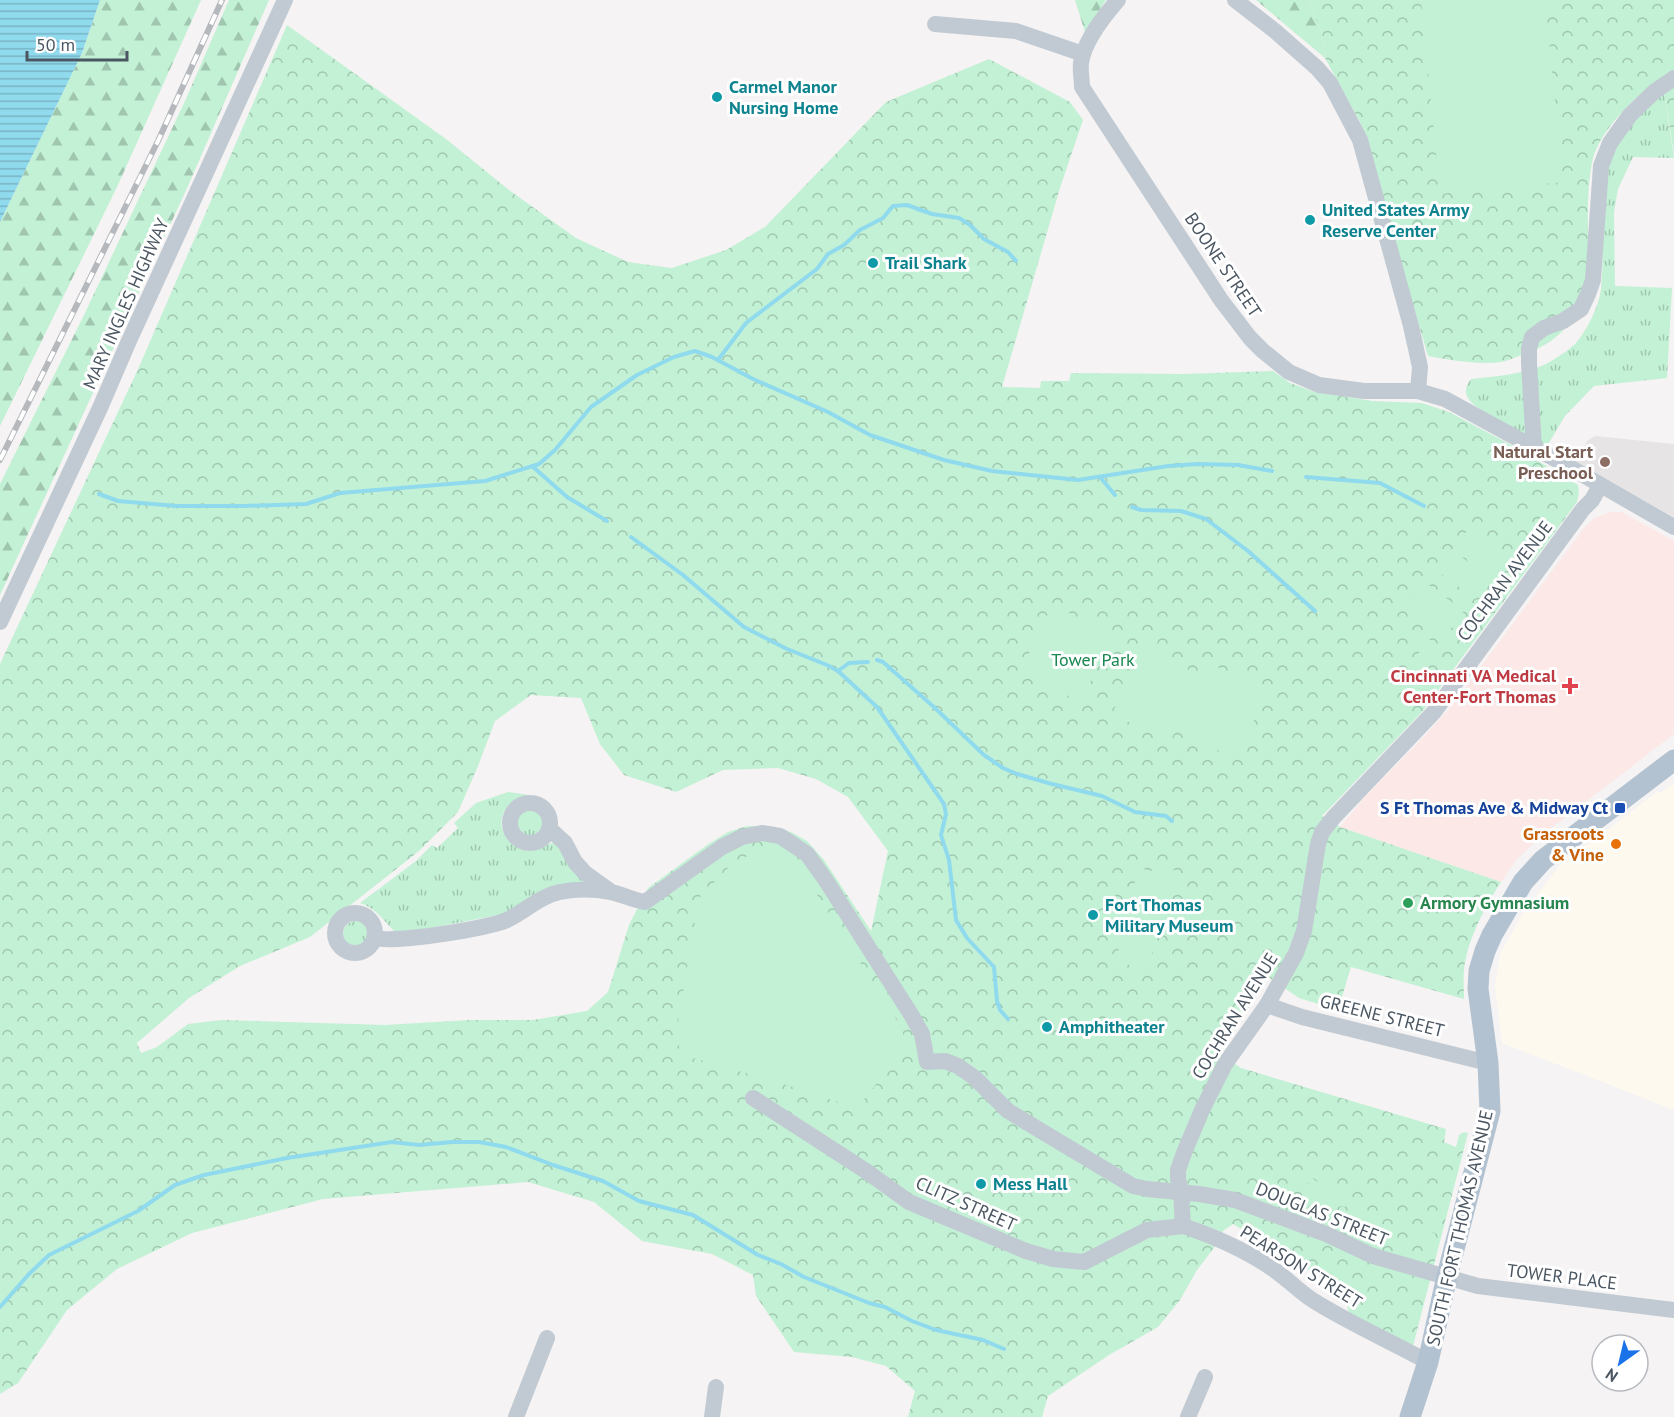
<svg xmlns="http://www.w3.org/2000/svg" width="1674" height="1417" font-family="'PT Sans',sans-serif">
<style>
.commercial{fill:#fdf9ef}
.education{fill:#e6e4e5}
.medical{fill:#fce8e6}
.grass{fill:url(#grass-tufts)}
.forest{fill:url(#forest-firs)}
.park{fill:url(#park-crowns);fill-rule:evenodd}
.garden{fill:#c3f1d5}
.water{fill:url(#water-rules)}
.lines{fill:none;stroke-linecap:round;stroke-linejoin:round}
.stream{stroke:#90daee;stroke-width:4}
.minor{stroke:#c1cad2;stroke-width:16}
.major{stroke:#b3c2d1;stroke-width:21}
.rail-casing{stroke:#b5b8bd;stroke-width:6}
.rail{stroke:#fff;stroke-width:4;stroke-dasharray:11;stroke-linecap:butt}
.culture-dot{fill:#0f9aa8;stroke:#fff;stroke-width:2}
.education-dot{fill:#8d6e63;stroke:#fff;stroke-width:2}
.health-dot{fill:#e0444e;stroke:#fff;stroke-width:2}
.transit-dot{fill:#1a4fb4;stroke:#fff;stroke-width:2}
.food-dot{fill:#e8710a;stroke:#fff;stroke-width:2}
.leisure-dot{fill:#2e9e5b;stroke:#fff;stroke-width:2}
.labels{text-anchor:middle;stroke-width:6;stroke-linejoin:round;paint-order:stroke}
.culture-label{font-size:18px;font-weight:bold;fill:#0d838f;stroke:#fff;text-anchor:start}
.street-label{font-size:18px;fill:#4a5661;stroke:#fff}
.education-label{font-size:18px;font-weight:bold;fill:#785e54;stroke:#fff;text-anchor:end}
.park-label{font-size:18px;fill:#17864f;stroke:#fff}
.health-label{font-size:18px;font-weight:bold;fill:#be3a42;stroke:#fff;text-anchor:end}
.transit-label{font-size:18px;font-weight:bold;fill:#164399;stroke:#fff;text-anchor:end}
.food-label{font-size:18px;font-weight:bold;fill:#c56008;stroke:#fff;text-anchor:end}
.leisure-label{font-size:18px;font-weight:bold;fill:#27864d;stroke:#fff;text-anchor:start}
</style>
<defs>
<pattern id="grass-tufts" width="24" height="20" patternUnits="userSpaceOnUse" patternTransform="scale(1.5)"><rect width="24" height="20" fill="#c3f1d5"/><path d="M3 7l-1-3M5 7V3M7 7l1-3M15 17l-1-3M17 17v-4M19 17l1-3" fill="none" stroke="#a0c6b0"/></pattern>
<pattern id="forest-firs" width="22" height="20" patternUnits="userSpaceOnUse" patternTransform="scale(1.5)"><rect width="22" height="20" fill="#c3f1d5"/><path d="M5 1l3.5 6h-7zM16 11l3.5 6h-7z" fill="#a0c6b0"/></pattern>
<pattern id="park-crowns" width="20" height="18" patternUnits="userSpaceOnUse" patternTransform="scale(1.5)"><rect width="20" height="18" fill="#c3f1d5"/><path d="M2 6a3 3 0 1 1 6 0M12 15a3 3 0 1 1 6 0" fill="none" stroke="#a0c6b0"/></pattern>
<pattern id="water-rules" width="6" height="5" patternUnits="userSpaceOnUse" patternTransform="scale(1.5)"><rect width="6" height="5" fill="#90daee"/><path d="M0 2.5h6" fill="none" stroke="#78b4c4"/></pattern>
</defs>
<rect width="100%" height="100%" fill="#f5f3f3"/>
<polygon class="commercial" points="1674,783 1674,1110 1502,1043 1495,986 1500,954 1521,916 1559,866 1577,850 1596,839 1654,794 1663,791"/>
<polygon class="education" points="1595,436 1674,444 1674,517 1576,462 1587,441"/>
<polygon class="medical" points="1610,512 1622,512 1674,541 1674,734 1545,833 1516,860 1501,882 1340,827 1365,797 1417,744 1450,708 1584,528 1594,518"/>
<g class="grass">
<path d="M1664,92l10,66 -41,-1 -15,32 -4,23 1,74 57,2 -5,90 -73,8 -29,30 -18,30c-16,-9 -75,-35 -80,-50 -3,-6 0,-12 4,-17 24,-3 52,-4 75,-15 9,-5 23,-14 30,-21 11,-13 23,-37 25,-54 5,-46 -6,-101 15,-144 13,-26 26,-36 48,-53z"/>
<path d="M508,792l21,3c-8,3 -15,6 -21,12 -15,15 -2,39 16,43 12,4 20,-7 31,-7l30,41 -86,31 -85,16h-20c-11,-11 -18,-23 -34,-28l56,-42 16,-16 5,3 21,-20 -4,-5 22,-20z"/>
<circle cx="530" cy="823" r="13"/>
<circle cx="356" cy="934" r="13"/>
</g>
<g class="forest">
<polygon points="100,0 201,0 117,187 0,426 0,222 82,53"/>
<polygon points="229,0 269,0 188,186 0,595 0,484 83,317 185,101"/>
<polygon points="1075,0 1106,0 1085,32"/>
<polygon points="1256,0 1308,0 1322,33 1325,58"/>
</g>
<g class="park">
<path d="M1308,0h366v154l-10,-62 -4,-12c-25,15 -59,50 -67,78 -8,36 -4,73 -5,109 -2,45 -24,74 -66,88 -7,2 -14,6 -21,7 -24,3 -50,-2 -73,-6l-68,-234 -35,-64 -3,-25z"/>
<path d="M287,25l159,114 63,51 67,48 52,24 44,6 54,-18 39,-23 121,-125 103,-43 81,43 13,18 -23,68 -58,199 38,1 1,-7h28l2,-8 113,1 89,-3 17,12 25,9 57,9 50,2 27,9 64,34 65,39 1,9 -2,8 -155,210 -100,104 18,11 161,55c-16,25 -34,58 -37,88 -1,9 0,19 0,29l-113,-32 -13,43 -39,-12 -31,-21 -49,77 22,14 205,61 -2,13 12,5 3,-12 5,-3 4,1 -55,213 -64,-32 -2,-9 1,-11 -115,-70 -10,7 -9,17 -17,22 -17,30 -22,27 -49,28 -61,41 -6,21h-134l7,-26 -29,-25 -34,-9 -58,-5 -38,-56 -3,-21 -41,-21 -70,-13 -48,-39 -66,-20 -205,17 -131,34 -75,36 -50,41 -49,73 -18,11v-730l139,-297zM531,695l50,3 19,46 24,31 52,17 47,-22 55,-2 38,11 32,18 40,54 -17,80 -47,-71 -17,-19 -16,-9 -21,-6h-23l-19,6 -21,13 -59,43 -19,37 -21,67 -21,19 -54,9h-63l-85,5 -163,-5 -34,4 -31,23 -16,6 -4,-10 52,-45 51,-32 70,-29 109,-86 39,-39 20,-46 17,-45z"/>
</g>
<g class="garden">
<polygon points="1421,0 1545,0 1563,182 1440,194"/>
<polygon points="1470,527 1507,553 1492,574 1455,547"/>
<polygon points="1453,551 1491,578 1476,599 1438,572"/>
<polygon points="1426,583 1464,611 1446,635 1408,607"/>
<polygon points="1052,605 1113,634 1081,702 1020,672"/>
<polygon points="1429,639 1439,645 1425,664 1416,657"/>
<polygon points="1143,647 1201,676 1207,662 1267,692 1236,759 1176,730 1170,742 1112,714"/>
<path d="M765,850c16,1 24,6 35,18l102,160 2,10 -5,18 -42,52 -83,-27 -88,-25 -11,-16 24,-142 32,-33 22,-12z"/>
<path d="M1138,868l19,4 19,-2 9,9 -16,16 -22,75c-58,-5 -12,-71 -9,-102z"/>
<polygon points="1278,1168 1311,1177 1342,1201 1379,1197 1380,1202 1349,1207 1334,1206 1323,1199 1316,1188 1300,1178 1279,1177 1277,1174"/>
<path d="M1425,1231l10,2 -1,7c-14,-2 -20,0 -25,14l-8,-3c4,-13 10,-19 24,-20z"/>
</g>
<polygon class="water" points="0,0 100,0 82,53 0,222"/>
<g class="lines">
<g class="stream">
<polyline points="718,360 746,323 817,269 828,254 844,245 860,230 883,218 893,206 907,205 932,214 959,218 970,225 984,239 1008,252 1016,261"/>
<polyline points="532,466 567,497 607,521"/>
<polyline points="1100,477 1115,495"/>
<polyline points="1306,477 1380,483 1424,506"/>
<polyline points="99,494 118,501 176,506 243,506 306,504 340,493 485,481 539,464 555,450 591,407 637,375 674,357 695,351 712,357 753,379 828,412 870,435 944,460 992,471 1078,480 1168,466 1198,464 1238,465 1272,471"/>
<polyline points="1132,507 1141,510 1181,511 1206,519 1248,551 1315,611"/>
<polyline points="631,537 683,575 744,627 787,649 827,665 838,671 877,707 944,804 946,814 941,835 949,860 956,920 967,938 994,967 997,1001 1000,1010 1008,1019"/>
<polyline points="877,660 883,662 935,708 984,755 1003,768 1017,774 1052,784 1102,796 1135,812 1166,816 1172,821"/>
<polyline points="838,671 849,663 868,662"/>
<polyline points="0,1307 29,1274 49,1255 138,1211 175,1185 204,1175 287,1158 392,1142 419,1145 452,1142 479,1142 506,1147 553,1165 603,1181 639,1201 693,1215 758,1255 781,1264 804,1277 869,1303 885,1307 912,1321 936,1330 983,1340 1004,1349"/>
</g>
<g class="minor">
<path d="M1118,0c-14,16 -34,41 -37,63 -1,8 1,16 1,24l139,213 29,38 13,13 26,21 30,13 45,6h54l27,8 121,66 108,62"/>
<polyline points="1235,0 1275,31 1317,68 1330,83 1360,140 1411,326 1420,367 1418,391"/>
<polyline points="935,24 1016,31 1083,54"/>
<polyline points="1534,449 1529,363 1529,349 1532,337 1544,328 1563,321 1581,309 1588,294 1593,280 1601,166 1610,143 1630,115 1655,91 1674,78"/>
<polyline points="0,622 100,408 128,343 285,0"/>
<circle cx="530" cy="823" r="20"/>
<polyline points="548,833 553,832 565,843 575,862 585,873 610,891"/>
<circle cx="355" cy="933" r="20"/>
<path d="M375,938c21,5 110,-9 132,-18 17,-8 33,-24 53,-28 15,-3 35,-3 50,0 12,2 22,8 35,10l77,-55 20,-10 20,-4 18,3 27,18 18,25 87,137 10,18 5,28 18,-1 13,5 17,12 33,33 125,75 14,3 52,5 36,6 91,34 47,22 105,30 196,24"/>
<polyline points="1267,1005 1302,1017 1488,1063"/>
<polyline points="753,1098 866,1171 909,1202 1026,1251 1053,1259 1084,1262 1147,1230 1183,1226"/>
<path d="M1428,1362c-38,-21 -77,-38 -114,-61 -16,-10 -28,-24 -44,-34 -27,-18 -57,-31 -87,-41l-2,-35 -3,-12v-9l6,-17 18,-43 23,-46 42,-59 29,-52 8,-22 14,-87 4,-12 12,-15 100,-105 149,-203 9,-9 8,-14"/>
<polyline points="516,1417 547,1338"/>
<polyline points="712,1417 716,1387"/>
<polyline points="1188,1417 1205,1377"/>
</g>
<polyline class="major" points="1410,1417 1428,1362 1447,1276 1490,1111 1488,1063 1478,989 1479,971 1485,951 1492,935 1523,882 1543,860 1674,760"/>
<defs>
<polyline id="rail" points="0,460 158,141 222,0"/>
</defs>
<use href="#rail" class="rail-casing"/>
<use href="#rail" class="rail"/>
</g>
<g class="culture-dot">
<circle cx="717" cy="97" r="6"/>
<circle cx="1310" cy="220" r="6"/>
<circle cx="873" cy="263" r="6"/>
<circle cx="1093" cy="915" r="6"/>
<circle cx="1047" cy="1027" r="6"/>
<circle cx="981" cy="1184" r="6"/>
</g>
<circle class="education-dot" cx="1605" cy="462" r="6"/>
<path class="health-dot" d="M1567 677h6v6h6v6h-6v6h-6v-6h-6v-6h6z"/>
<rect class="transit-dot" x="1614" y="802" width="12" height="12" rx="3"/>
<circle class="food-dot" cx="1616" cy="844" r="6"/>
<circle class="leisure-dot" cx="1408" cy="903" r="6"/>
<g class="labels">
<g class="culture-label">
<text x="729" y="93">Carmel Manor<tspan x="729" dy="21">Nursing Home</tspan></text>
<text x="1322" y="216">United States Army<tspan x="1322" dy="21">Reserve Center</tspan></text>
<text x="885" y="269">Trail Shark</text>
<text x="1105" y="911">Fort Thomas<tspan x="1105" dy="21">Military Museum</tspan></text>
<text x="1059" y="1033">Amphitheater</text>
<text x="993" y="1190">Mess Hall</text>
</g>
<g class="street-label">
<text transform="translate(1223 265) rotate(56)" y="6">BOONE STREET</text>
<text transform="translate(126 304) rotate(-66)" y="6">MARY INGLES HIGHWAY</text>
<text transform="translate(1505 581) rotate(-53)" y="6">COCHRAN AVENUE</text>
<text transform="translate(1235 1016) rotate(-58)" y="6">COCHRAN AVENUE</text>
<text transform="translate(1382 1016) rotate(14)" y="6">GREENE STREET</text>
<text transform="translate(966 1204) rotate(24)" y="6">CLITZ STREET</text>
<text transform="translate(1322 1214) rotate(22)" y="6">DOUGLAS STREET</text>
<text transform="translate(1460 1228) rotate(-77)" y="6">SOUTH FORT THOMAS AVENUE</text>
<text transform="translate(1301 1267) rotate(32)" y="6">PEARSON STREET</text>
<text transform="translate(1562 1277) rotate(7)" y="6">TOWER PLACE</text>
</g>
<g class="education-label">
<text x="1593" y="458">Natural Start<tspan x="1593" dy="21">Preschool</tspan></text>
</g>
<g class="park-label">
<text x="1093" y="666">Tower Park</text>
</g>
<g class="health-label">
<text x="1556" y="682">Cincinnati VA Medical<tspan x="1556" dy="21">Center-Fort Thomas</tspan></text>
</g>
<g class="transit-label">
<text x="1608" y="814">S Ft Thomas Ave &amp; Midway Ct</text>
</g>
<g class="food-label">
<text x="1604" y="840">Grassroots<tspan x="1604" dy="21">&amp; Vine</tspan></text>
</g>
<g class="leisure-label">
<text x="1420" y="909">Armory Gymnasium</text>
</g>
</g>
<g transform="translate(1620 1363) rotate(214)"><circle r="28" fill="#ffffff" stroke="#b7bbc0" stroke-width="1.5"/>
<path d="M0-4.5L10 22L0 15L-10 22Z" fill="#1a73e8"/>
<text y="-9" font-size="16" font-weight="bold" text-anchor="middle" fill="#4a5661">N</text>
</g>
<path d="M27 51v9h100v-9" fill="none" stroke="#4a5661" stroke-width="3"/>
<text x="36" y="51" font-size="18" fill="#4a5661" stroke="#ffffff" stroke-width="4.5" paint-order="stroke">50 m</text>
</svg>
